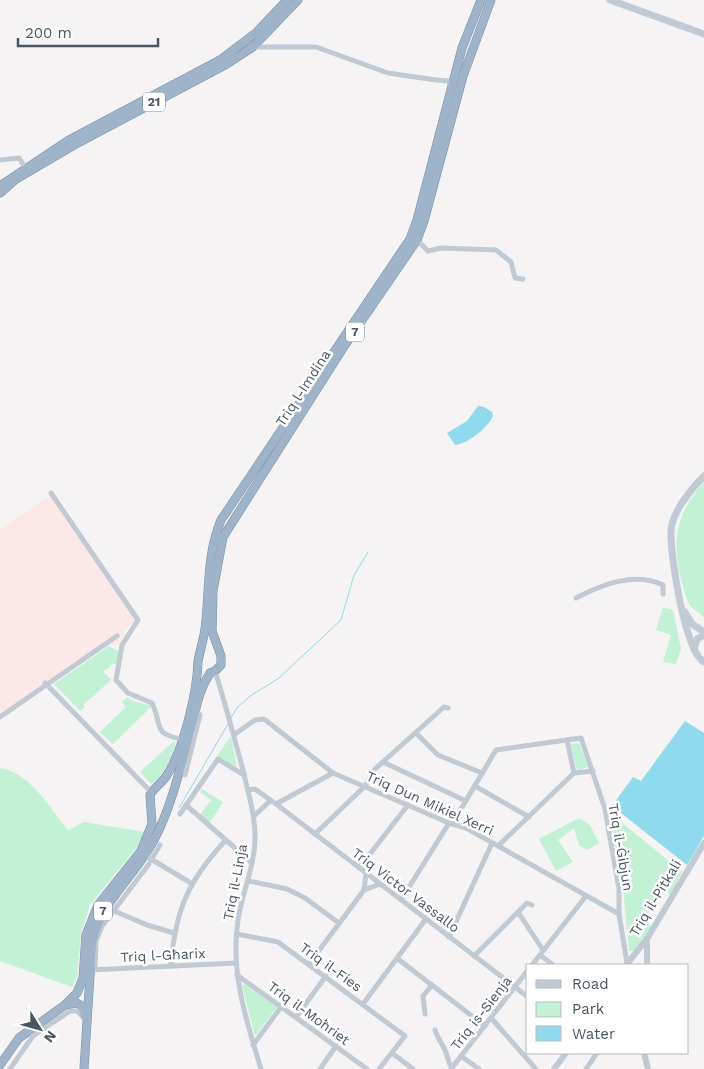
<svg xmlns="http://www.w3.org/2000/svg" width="704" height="1069" font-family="'Work Sans',sans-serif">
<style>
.medical{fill:#fce8e6}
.green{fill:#c3f1d5}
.water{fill:#90daee}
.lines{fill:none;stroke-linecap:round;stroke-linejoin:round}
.stream{stroke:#90daee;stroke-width:1}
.trunk-casing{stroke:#7690ad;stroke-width:9}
.minor{stroke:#c1cad2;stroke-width:5}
.tertiary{stroke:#c1cad2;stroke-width:6}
.secondary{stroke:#c1cbd6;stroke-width:7}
.trunk{stroke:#9fb4c9;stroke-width:8}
.labels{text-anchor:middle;stroke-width:5;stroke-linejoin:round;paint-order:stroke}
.shield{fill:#fff;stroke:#808990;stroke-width:1}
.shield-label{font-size:12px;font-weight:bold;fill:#4a5661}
.street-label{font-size:14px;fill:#4a5661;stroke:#fff}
</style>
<rect width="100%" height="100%" fill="#f5f3f3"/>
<polygon class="medical" points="51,495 136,621 123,630 125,634 123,641 118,644 113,646 108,640 0,714 0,529"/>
<g class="green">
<path d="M704,482v135l-14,-11 -4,-9c-14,-45 -16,-78 18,-115z"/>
<polygon points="663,607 673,610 681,649 676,664 663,662 671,635 656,630"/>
<polygon points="109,646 119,652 117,665 112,663 108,669 103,671 111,680 83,705 85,707 80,711 54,684"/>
<polygon points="127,697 133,701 152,706 113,744 100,732 126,707 122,702"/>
<polygon points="231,736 237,767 217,756"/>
<path d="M175,740c2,10 -13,38 -24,44l-11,-12z"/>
<polygon points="579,743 588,767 577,770 570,744"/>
<path d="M0,768c30,4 50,41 68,62l16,-8 61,10 -8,15 -47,58 -9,28 -4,44 -5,10 -72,-26z"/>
<polygon points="202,789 223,802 209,824 200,815 211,800 200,792"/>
<polygon points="609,812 682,872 671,894 657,889 646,921 652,927 634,951 629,951 623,888"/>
<polygon points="579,818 590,825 599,843 587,850 579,845 574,828 558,840 573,862 556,871 539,839"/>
<polygon points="245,984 277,1007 255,1036 242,986"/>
</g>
<g class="water">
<path d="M478,406l6,1 8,5 1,4c-5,12 -26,28 -38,29l-8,-12 20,-12z"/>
<polygon points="685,721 704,733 704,836 687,865 612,806 633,777 641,781"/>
</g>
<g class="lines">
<g class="stream">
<polyline points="231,718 237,708 250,696 279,678 341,620 354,575 368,552"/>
<polyline points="179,808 228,724"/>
</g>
<defs>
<g id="trunk">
<polyline points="0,186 69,140 220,60 257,32 287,0"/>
<polyline points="0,193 16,179 74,145 225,65 253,47 298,0"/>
<polyline points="65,1005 77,1003 82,1006 85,1016"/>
<path d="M0,1065l19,-27 46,-33 12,-12 6,-15 3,-43 12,-30 43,-54 11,-27 -2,-29c3,-6 10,-11 15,-17 18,-25 32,-85 33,-116 1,-8 6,-24 7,-33 5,-39 1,-72 16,-109l189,-281 7,-19 45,-172 19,-48"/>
<path d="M84,1069l8,-125c9,-44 42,-66 62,-104 18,-34 27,-75 37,-113 6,-20 7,-35 19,-54l5,-2 6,-6v-9l-9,-25 1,-40 10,-54 120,-189 74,-108 7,-19 39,-145 28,-76"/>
</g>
</defs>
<use href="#trunk" class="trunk-casing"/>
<g class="minor">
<polyline points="253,47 316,47 388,73 436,80 448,81 451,86"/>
<polyline points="0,160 19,158 25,167"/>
<polyline points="417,240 428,251 441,248 496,250 511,262 515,278 523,279"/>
<path d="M51,493l87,127 -16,25 -6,35 12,13 24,10c11,23 0,31 30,36"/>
<path d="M576,598c25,-13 59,-27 87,-13v9"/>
<path d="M215,671c11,35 20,69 29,103 5,23 12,44 11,67 -1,28 -13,52 -17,79 -8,51 8,100 23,149"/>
<polyline points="45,683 151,792"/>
<polyline points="0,717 117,636"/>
<polyline points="235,734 255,720 264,719 333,773 449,823 466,828 619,914"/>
<polyline points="417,734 438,755 482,773"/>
<polyline points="567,740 574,773"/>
<polyline points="385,763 466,801"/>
<polyline points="185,775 200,715 196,710"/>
<polyline points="475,786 529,817"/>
<polyline points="248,790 255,789 276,804 528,997"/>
<polyline points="276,804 333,773"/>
<polyline points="186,805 252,863"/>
<polyline points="180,814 218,759 244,775"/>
<polyline points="254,816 270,801"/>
<polyline points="452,824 496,750 581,738 605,809 619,889 619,914 627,963"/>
<polyline points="315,834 365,786 374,770 444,707 448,708"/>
<polyline points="499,845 574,773 593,771"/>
<polyline points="144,855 191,883"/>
<polyline points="151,860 160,845"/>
<polyline points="359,868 408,805"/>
<polyline points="249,881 287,889 305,898 339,923"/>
<polyline points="364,890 380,884"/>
<polyline points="401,900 449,823"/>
<polyline points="105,907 147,925 174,933"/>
<polyline points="518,912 527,903 532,905"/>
<polyline points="237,934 278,942 405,1036 379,1069"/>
<polyline points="449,937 492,843"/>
<polyline points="540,955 553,965"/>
<polyline points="474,956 518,912 543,950"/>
<polyline points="398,959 485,1026"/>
<polyline points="309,964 364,890 366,874"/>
<path d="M171,965c4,-54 17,-84 54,-124"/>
<polyline points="532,965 586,896"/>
<polyline points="95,969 96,941 102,926 149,864"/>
<polyline points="90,970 236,963"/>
<polyline points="237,975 367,1069"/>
<polyline points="363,1004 426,919"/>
<polyline points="425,1014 423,996 432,985"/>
<polyline points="296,1017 326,976"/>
<polyline points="491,1018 536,1069"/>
<path d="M435,1030c2,7 6,12 9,18 4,7 3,13 8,20"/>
<polyline points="253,1045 281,1007"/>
<polyline points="392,1053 413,1069"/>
<polyline points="461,1056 479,1069"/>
<polyline points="10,1069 33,1036 70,1011 77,1011 84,1018"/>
<polyline points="320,1069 336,1046"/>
<polyline points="451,1069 528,970"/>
<polyline points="586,1069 597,1053"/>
</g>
<g class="tertiary">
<polyline points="626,965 647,939 704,843"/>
<polyline points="647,965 647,939"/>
<polyline points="644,1053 648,1069"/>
<polyline points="554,1069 566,1053"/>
</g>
<g class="secondary">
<polyline points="610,0 704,34"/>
<path d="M704,476c-13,13 -32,36 -33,55 -1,24 14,121 33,131"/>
<polyline points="685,612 692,624 704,632"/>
<polyline points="694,649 697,639 704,635"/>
</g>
<use href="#trunk" class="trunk"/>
</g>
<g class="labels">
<g class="shield">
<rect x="143" y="92.5" width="22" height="19" rx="4"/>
<rect x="346" y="322.5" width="18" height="19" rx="4"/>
<rect x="94" y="901.5" width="18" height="19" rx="4"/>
</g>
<g class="shield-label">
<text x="154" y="106">21</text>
<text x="355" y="336">7</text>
<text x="103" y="915">7</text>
</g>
<g class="street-label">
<text transform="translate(303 388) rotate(-57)" y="5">Triq l-Imdina</text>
<text transform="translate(430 803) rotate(24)" y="5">Triq Dun Mikiel Xerri</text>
<text transform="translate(621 847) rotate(80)" y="5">Triq il-Ġibjun</text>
<text transform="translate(235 882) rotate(-79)" y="5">Triq il-Linja</text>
<text transform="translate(406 890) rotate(37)" y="5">Triq Victor Vassallo</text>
<text transform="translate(655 898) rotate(-59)" y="5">Triq il-Pitkali</text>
<text transform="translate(163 955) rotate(-3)" y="5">Triq l-Għarix</text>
<text transform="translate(331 967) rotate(36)" y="5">Triq il-Fies</text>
<text transform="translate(309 1013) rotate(36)" y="5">Triq il-Moħriet</text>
<text transform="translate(481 1013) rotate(-52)" y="5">Triq is-Sienja</text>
</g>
</g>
<rect x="526" y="964" width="162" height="90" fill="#ffffff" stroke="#b7bbc0"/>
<rect x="536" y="980" width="25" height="8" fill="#c1cbd6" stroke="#b7bbc0"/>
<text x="572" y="989" font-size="15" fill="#4a5661">Road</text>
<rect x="536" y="1002" width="25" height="15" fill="#c3f1d5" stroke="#b7bbc0"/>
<text x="572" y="1014" font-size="15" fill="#4a5661">Park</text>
<rect x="536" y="1026" width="25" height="15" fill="#90daee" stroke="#b7bbc0"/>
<text x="572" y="1039" font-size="15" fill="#4a5661">Water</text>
<g transform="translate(40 1029) rotate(127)" stroke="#ffffff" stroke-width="4" paint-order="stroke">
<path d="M0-4L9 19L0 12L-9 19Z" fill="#4a5661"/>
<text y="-8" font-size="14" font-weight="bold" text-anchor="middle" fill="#4a5661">N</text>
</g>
<path d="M18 38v8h140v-8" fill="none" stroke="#4a5661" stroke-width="2.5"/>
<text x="25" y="38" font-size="15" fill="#4a5661" stroke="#ffffff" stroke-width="4" paint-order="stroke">200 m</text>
</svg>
